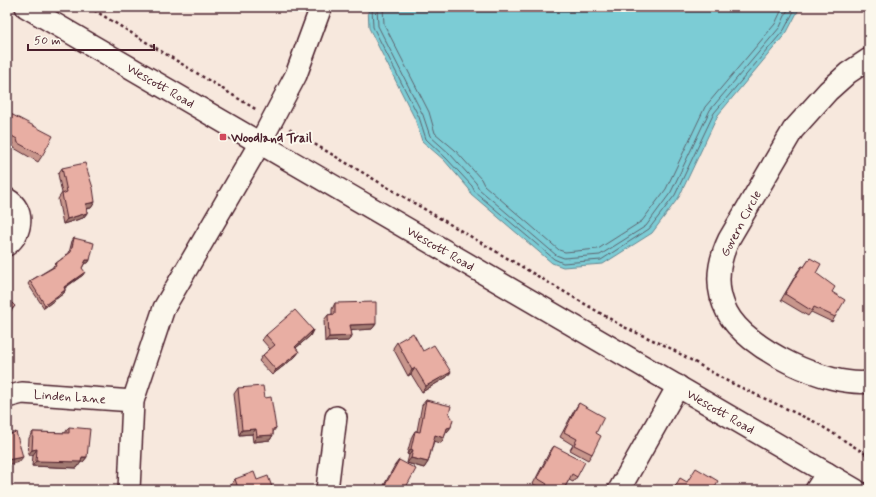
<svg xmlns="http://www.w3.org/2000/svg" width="876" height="497" font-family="Mynerve,sans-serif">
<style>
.water{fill:#7bccd5;stroke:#678791}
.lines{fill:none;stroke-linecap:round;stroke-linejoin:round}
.shore{stroke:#5e646f;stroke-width:1}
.minor-casing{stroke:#4a1f2b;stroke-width:24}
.path{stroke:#4a1f2b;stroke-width:2.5;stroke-dasharray:3 3;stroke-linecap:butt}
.minor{stroke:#fbf7ec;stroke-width:21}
.wall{fill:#c8968c;stroke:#4a1f2b}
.shaded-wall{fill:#a27a72;stroke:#4a1f2b}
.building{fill:#e8aea3;stroke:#4a1f2b}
.poi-dot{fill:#d1495b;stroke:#fbf7ec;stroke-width:1.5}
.labels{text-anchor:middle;stroke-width:4;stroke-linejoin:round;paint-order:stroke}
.street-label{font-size:13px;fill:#4a1f2b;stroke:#fbf7ec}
.poi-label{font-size:13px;font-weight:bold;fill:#4a1f2b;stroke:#fbf7ec;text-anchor:start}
</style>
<rect width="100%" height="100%" fill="#f7e8dd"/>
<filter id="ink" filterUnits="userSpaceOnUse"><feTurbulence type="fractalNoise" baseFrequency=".025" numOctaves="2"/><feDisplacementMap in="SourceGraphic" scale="8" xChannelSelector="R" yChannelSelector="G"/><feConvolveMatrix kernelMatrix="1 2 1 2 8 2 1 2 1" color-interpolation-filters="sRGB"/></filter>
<g filter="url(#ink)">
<polygon class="water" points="368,7 798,7 798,11 787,32 718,115 679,197 652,233 603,264 563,267 552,263 471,194 469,189 444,160 422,141 415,119 369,28"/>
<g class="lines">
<g class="shore">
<polyline points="372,7 373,27 419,117 426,139 446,158 472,186 475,192 554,259 563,263 601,260 649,229 675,195 714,113 784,30 794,11 794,7"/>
<polyline points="377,7 378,26 423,115 430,136 450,154 476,183 479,189 556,255 564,258 600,255 646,226 671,192 710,110 780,27 789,7"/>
<polyline points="383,7 384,24 429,112 435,133 455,150 481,179 484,185 559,250 565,252 598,249 642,221 666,189 705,107 775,24 783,7"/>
</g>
<defs>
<g id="minor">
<polyline points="26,7 856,490"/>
<path d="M869,59l-21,14 -20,18 -35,39 -64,109c-11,23 -15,48 -2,73 19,37 100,75 142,70"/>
<path d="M7,199c19,11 15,34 0,46"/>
<polyline points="7,397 22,393 133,401"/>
<polyline points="129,490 133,401 164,308 260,143 296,75 321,7"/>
<polyline points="327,490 336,417"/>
<polyline points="619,490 678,386"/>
<polyline points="816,490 827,473"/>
</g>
</defs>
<use href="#minor" class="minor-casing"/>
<g class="path">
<polyline points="89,7 257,110"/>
<polyline points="289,129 622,326 668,347 729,382 815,422 869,456"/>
</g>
<use href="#minor" class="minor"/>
</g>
<g class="wall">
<polygon points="7,112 42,156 38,162 14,148 13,144 7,140"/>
<polygon points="62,168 95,202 91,208 87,209 87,213 83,218 63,224 58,199 62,193 58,174"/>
<polygon points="74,238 90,260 88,263 85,263 82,268 83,275 65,288 65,290 64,293 44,308 28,284 30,281 53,267 53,266 55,264 69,253 72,241"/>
<polygon points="810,258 816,273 832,292 835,317 832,322 811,312 808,316 781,300 798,271 802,266 804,267"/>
<polygon points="335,303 376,324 372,329 351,330 352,336 348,341 325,342 324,320 328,315 332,314 332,309"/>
<polygon points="313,330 310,336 296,348 299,352 295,357 272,375 259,361 263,355 270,349 262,340 266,335"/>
<polygon points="397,342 423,351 447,377 422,392 411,374 408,376 393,348"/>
<polygon points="238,388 265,398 276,428 273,432 273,435 270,440 253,442 252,434 239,435 234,394"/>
<polygon points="426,400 449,414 451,427 447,432 446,433 441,443 434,441 428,462 424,468 407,463 409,455 407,454 412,436 415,431 417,431 422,405"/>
<polygon points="579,403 596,433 592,454 588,460 570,450 573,445 560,437 575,409"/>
<polygon points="69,427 87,457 83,462 81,462 77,468 32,466 33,455 28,455 29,438 33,432 65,433"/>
<polygon points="554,446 577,477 573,482 569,480 565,487 567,490 543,490 543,489 533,484 550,451"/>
<polygon points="399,460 405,489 406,490 378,490 381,486 383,487 395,465"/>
<polygon points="235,479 257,480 233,490 231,485"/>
</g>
<g class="shaded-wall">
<polygon points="95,202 91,208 82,209 86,204"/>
<polygon points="87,213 83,218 63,224 67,219"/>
<polygon points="86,260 90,260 88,263 84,263"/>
<polygon points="85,272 83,275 62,289 64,287"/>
<polygon points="65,290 64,293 44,308 45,305"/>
<polygon points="15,306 11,311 7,315 7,314"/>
<polygon points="376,324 372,329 347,331 350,325"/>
<polygon points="313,330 310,336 291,352 295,347"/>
<polygon points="352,336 348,341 325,342 329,337"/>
<polygon points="299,352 295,357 272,375 276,370"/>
<polygon points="415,368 411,374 408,376 412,370"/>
<polygon points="451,372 447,377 422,392 426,386"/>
<polygon points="451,427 447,432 443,434 447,428"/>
<polygon points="256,429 252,434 239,435 242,430"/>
<polygon points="273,435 270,440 253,442 257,436"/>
<polygon points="435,435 444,438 441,443 432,441"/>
<polygon points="37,449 33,455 28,455 32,450"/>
<polygon points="411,449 413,450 409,455 407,454"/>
<polygon points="23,457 19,462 7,465 7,460"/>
<polygon points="87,457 83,462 80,462 81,462 77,468 32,466 36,461"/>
<polygon points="411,458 428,462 424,468 407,463"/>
</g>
<g class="building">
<polygon points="7,112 53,136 42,156 18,143 17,139 7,133"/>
<polygon points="85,163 93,188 95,202 86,204 87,213 67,219 62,194 67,192 62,168"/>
<polygon points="74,238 94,243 90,260 86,260 82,268 85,272 64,287 65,290 45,305 30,281 56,266 55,264 71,252"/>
<polygon points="810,258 821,264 816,273 835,287 832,292 845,300 835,317 814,307 812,311 785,294 802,266 804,267"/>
<polygon points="7,298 15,306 7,314"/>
<polygon points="376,302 376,324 350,325 352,336 329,337 328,315 335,314 335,303"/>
<polygon points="295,310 313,330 295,347 299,352 276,370 263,355 275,345 266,335"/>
<polygon points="413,333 423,351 434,345 451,372 426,386 415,368 412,370 397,342"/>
<polygon points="263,386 265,398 271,397 276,428 273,429 273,435 257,436 256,429 242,430 238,388"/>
<polygon points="426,400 451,406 449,414 453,419 451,427 447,428 444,438 435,435 428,462 411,458 413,450 411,449 415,431 420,432"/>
<polygon points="579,403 604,417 596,433 601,436 592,454 574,445 577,439 564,432"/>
<polygon points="69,427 90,429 87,457 82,457 81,462 36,461 37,449 32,450 33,432 69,433"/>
<polygon points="16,432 23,457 7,460 7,435"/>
<polygon points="554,446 585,462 577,477 572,474 565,487 568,488 567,490 544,490 547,484 537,478"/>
<polygon points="399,460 416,469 405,489 406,490 379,490 381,486 384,487"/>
<polygon points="696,468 718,481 713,490 673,490 680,478 687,482"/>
<polygon points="254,472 257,480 268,476 273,490 233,490 238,488 235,479"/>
</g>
</g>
<rect class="poi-dot" x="219" y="133" width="8" height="8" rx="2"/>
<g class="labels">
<g class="street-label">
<text transform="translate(161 85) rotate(30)" y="5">Wescott Road</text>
<text transform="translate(740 223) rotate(-62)" y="5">Govern Circle</text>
<text transform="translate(441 248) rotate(30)" y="5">Wescott Road</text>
<text transform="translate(70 396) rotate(4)" y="5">Linden Lane</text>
<text transform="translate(721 411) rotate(30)" y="5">Wescott Road</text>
</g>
<g class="poi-label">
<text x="231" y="142">Woodland Trail</text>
</g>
</g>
<rect width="876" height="497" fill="none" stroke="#fbf7ec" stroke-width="24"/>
<rect x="12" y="12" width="852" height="473" fill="none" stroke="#4a1f2b" stroke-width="1.5" filter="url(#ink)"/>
<path d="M28 44v6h126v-6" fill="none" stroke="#4a1f2b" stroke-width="2"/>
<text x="34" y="44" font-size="12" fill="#4a1f2b" stroke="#fbf7ec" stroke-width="3" paint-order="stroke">50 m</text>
</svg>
